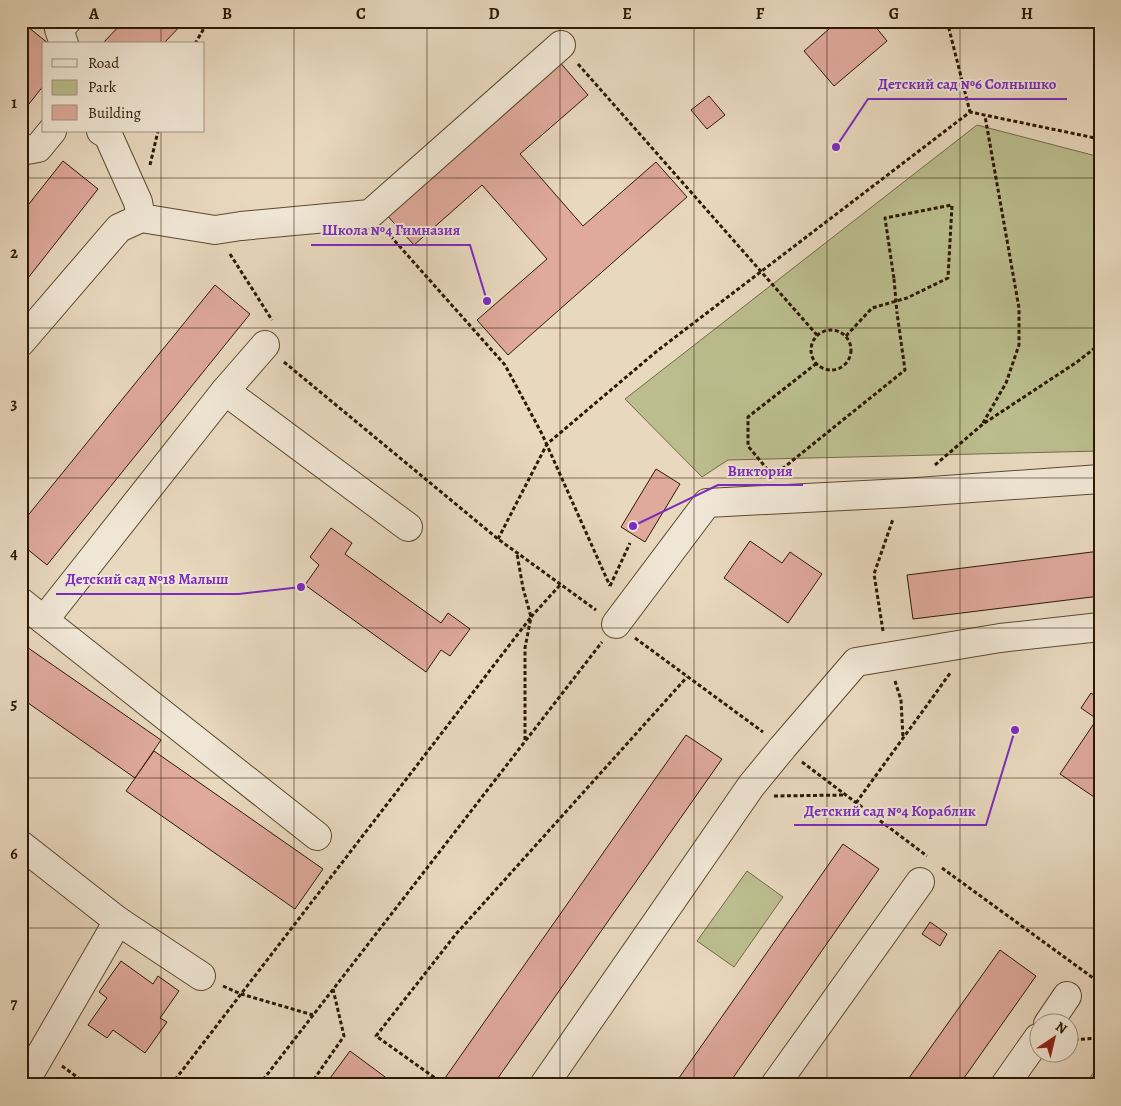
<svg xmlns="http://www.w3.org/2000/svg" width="1121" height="1106" font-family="Alegreya,serif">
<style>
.green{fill:#bbbd8e;stroke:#746b48}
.building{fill:#dfa99b;stroke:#2d1902}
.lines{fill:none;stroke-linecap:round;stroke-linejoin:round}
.minor-casing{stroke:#5c4931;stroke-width:30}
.path{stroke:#2d1902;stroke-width:3;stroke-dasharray:4 2.5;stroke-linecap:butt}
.minor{stroke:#f0e6d5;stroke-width:28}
.path-bridge{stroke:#2d1902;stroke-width:3;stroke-dasharray:4 2.5;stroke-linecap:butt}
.grid{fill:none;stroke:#2d1902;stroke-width:1;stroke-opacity:0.55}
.leader{fill:none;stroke:#7b2cbf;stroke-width:2}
.callout-dot{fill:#7b2cbf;stroke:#f0e6d5;stroke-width:2}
.callout-label{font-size:15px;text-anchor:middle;font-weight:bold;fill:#7b2cbf;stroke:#f0e6d5;stroke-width:4;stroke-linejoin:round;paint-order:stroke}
.neatline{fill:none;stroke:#2d1902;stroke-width:2}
.grid-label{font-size:16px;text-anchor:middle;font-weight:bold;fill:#2d1902}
</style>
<rect width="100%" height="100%" fill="#e8d8be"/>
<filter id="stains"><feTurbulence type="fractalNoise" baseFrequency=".004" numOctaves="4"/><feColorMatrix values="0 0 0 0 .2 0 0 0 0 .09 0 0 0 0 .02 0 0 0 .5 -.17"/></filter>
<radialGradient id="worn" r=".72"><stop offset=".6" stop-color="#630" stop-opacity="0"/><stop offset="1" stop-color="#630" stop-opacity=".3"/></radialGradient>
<g class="green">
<polygon points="977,125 1100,157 1100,451 728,460 702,477 625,399"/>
<polygon points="747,871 783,897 734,967 697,941"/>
<polygon points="1100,1063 1100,1085 1085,1085"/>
</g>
<g class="building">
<polygon points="124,21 185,21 163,44 102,44"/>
<polygon points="838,21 871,21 887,41 834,86 804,51"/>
<polygon points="28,27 49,44 44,44 44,71 42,74 44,76 44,85 21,114 21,36"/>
<polygon points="558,60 588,95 520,154 583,226 656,162 687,197 508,355 477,320 547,259 482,185 414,245 384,212"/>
<polygon points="709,96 725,115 707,129 691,110"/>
<polygon points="63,161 98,189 21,287 21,214"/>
<polygon points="215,285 250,314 47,565 21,544 21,524"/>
<polygon points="656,469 680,484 645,542 621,527"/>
<polygon points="331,528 352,543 345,554 441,623 448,613 470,629 450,656 441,650 426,672 305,585 319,565 310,557"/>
<polygon points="750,541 782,563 790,552 822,574 788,623 724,578"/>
<polygon points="1100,551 1100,596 913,619 907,575"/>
<polygon points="21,643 161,740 135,778 21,698"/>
<polygon points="1091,693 1100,699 1100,801 1060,774 1097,719 1081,708"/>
<polygon points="686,735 722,759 493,1085 455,1085 445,1078"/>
<polygon points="154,751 323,869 295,909 126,791"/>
<polygon points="843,844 879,869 728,1085 674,1085"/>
<polygon points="930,922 947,934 940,946 922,934"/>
<polygon points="1000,950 1036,976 959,1085 904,1085"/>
<polygon points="121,961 153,984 158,976 179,991 160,1018 167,1022 145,1053 113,1030 107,1038 88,1025 107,998 99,992"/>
<polygon points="350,1051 396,1085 325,1085"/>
</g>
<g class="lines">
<defs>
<g id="minor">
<polyline points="64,44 59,29 67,21"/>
<polyline points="101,131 108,135 138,202 141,218"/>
<polyline points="21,151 38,148 52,131"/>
<polyline points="21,342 119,228 141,218 215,230 241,226 370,214 561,45"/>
<polyline points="225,391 408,527"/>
<polyline points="21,602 317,836"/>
<polyline points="44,620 225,391 265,345"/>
<polyline points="616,624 707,503 903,493 1100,479"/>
<polyline points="21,845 118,921"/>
<polyline points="1048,1024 1067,996"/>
<polyline points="23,1085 118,921 201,976"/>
<polyline points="544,1085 751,786 783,747 856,662 1000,638 1100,627"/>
<polyline points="775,1085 920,882"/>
<polyline points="1005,1085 1038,1038"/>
</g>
</defs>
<use href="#minor" class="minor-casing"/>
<g class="path">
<polyline points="947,21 970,112"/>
<polyline points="195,44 208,21"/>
<polyline points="578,64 817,335"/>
<polyline points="150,165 158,131"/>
<polyline points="386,231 505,365 542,434 610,586"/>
<polyline points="230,254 272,320"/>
<circle cx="831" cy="350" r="20"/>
<polyline points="846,336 872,308 907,298 948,278 952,205 885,218 894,279"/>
<polyline points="284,362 498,539 596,610"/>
<polyline points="983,423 1006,383 1019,345 1019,308 985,116"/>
<polyline points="935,465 983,424 1077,362 1100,344"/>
<polyline points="777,473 905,370 897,313"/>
<polyline points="772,475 748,446 748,417 817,363"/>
<polyline points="498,539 547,444 657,351 970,112 1100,139"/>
<polyline points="610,586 630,543"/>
<polyline points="883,631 874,574 893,519"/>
<polyline points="635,638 763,732"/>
<polyline points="895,681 901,700 903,738"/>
<polyline points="525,740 525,648 531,617 560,585"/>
<polyline points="802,762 927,856"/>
<polyline points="774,796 846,795"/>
<polyline points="856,803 951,672"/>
<polyline points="942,868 1100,983"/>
<polyline points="223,986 241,994 313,1015"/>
<polyline points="1068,1040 1100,1038"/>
<polyline points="62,1066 88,1085"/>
<polyline points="171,1085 531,617 523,588 517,554"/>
<polyline points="259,1085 602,642"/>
<polyline points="310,1085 344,1036 333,989"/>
<polyline points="445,1085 376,1036 456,934 687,677"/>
</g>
<use href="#minor" class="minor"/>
<polyline class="path-bridge" points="894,279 897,313"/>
</g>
<path class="grid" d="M161,21v23M294,21v1064M427,21v1064M560,21v1064M694,21v1064M827,21v1064M960,21v1064M161,131v954M21,178h1079M21,328h1079M21,478h1079M21,628h1079M21,778h1079M21,928h1079"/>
<path class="leader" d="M836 147L868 99H1067M487 301L470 245H311M633 526L718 485H803M301 587L239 594H56M1015 730L986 825H794"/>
<g class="callout-dot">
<circle cx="836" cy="147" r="5"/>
<circle cx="487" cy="301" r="5"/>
<circle cx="633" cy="526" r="5"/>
<circle cx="301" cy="587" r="5"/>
<circle cx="1015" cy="730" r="5"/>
</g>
<g class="callout-label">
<text x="967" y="89">Детский сад №6 Солнышко</text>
<text x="391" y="235">Школа №4 Гимназия</text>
<text x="760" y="476">Виктория</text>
<text x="147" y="584">Детский сад №18 Малыш</text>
<text x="890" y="816">Детский сад №4 Кораблик</text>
</g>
<rect width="1121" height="1106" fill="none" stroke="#e8d8be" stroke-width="55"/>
<rect x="42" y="42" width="162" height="90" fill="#f0e6d5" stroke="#a29481"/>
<rect x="52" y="59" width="25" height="8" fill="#f0e6d5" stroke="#a29481"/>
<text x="88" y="68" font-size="15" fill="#2d1902">Road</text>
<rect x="52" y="80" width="25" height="15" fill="#bbbd8e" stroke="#a29481"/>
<text x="88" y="92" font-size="15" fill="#2d1902">Park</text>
<rect x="52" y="105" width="25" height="15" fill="#dfa99b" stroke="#a29481"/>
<text x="88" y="118" font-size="15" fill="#2d1902">Building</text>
<g transform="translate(1054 1038) rotate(35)"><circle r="24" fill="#f0e6d5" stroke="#a29481"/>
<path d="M0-4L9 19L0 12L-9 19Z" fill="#8f2418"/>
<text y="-8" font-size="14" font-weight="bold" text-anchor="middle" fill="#2d1902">N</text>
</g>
<rect x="28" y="28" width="1066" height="1050" class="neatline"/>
<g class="grid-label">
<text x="94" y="19">A</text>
<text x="227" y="19">B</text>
<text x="361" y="19">C</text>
<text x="494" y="19">D</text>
<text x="627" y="19">E</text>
<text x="760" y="19">F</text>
<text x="894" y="19">G</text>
<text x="1027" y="19">H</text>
<text x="14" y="108">1</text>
<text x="14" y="258">2</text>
<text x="14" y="409">3</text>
<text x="14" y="559">4</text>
<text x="14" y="709">5</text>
<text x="14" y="859">6</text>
<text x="14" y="1009">7</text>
</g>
<rect width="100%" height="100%" filter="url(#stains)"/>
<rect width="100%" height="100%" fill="url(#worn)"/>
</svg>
